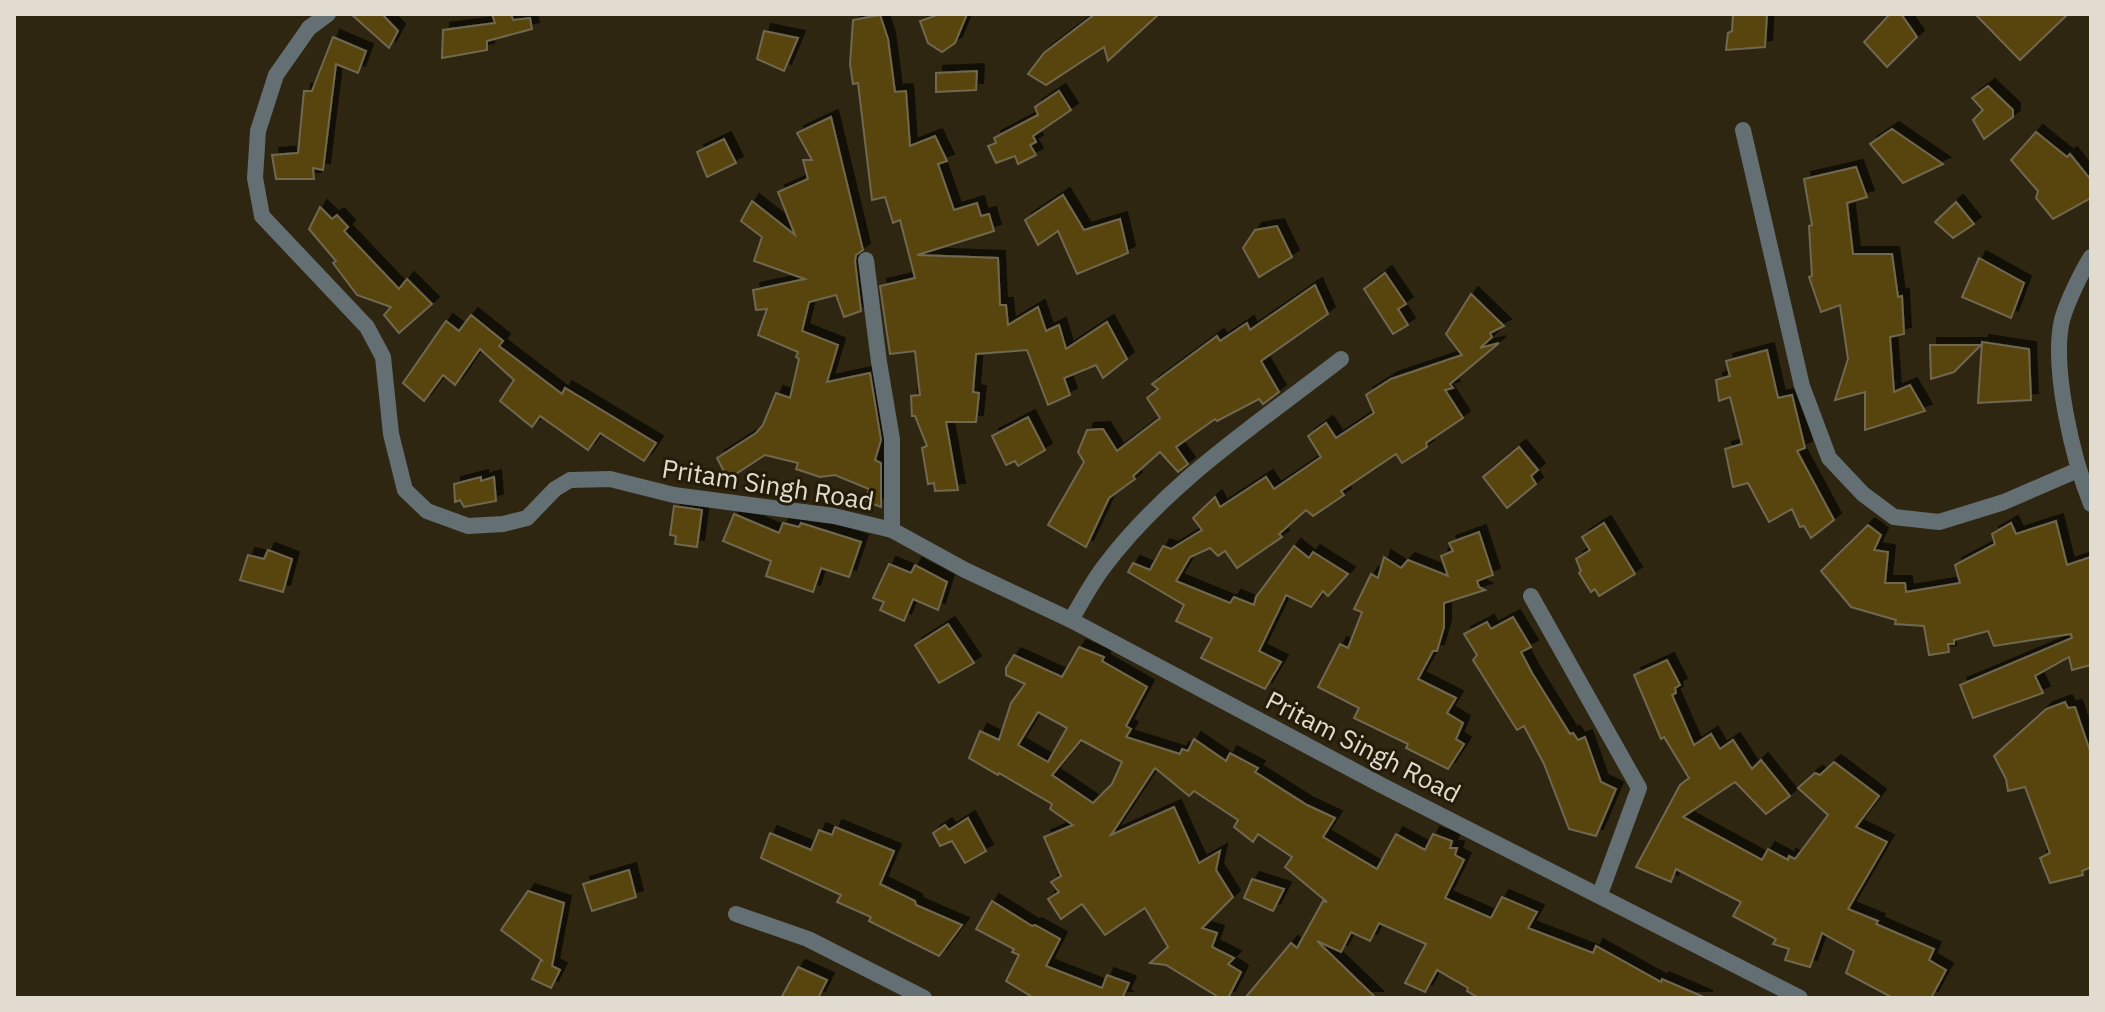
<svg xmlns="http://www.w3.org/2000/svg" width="2105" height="1012" font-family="'IBM Plex Sans',sans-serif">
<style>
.building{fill:#58450a;stroke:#706750;stroke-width:2;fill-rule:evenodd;filter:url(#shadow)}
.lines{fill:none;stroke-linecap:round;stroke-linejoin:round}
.minor{stroke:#646f74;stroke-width:16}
.tertiary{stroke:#646f74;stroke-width:16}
.labels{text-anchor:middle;stroke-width:6;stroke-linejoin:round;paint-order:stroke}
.street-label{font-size:26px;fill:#e1dccf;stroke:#241c08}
</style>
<defs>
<filter id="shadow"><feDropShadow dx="7" dy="-7" stdDeviation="0" flood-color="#0009"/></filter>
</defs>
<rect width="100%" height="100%" fill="#2e2611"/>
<g class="building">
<polygon points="351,14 382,14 398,31 389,48"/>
<polygon points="492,14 511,14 513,20 530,18 532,29 487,41 487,50 442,58 443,30 495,23"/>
<polygon points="940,14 967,14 955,43 942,52 928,43 920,21"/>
<polygon points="1095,14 1159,14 1108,61 1104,47 1046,85 1028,74 1044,53"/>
<polygon points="1733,14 1767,14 1765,47 1726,50 1728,33 1732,31"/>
<polygon points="1890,14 1901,14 1917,37 1887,67 1864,42"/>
<polygon points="1975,14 2068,14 2020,60"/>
<polygon points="880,15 888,39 895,92 906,91 910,146 935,136 947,161 938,164 954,210 977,203 981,216 989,214 994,231 917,255 998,258 1000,305 1006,305 1008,325 1038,307 1046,331 1059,325 1066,349 1107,322 1127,359 1103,378 1096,365 1064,378 1070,395 1048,405 1027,350 976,354 973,392 979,393 976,422 946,422 958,490 935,491 934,483 928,484 922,448 927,446 915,416 912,416 911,396 920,395 915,351 890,354 880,286 915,278 900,220 893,223 885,197 872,200 858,83 853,84 850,64 853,20"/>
<polygon points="764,31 798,38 784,71 757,59"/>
<polygon points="333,37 366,51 358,73 336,64 323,170 313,168 314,179 276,179 272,155 298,153 304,91 312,91"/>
<polygon points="977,71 976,90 936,92 936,73"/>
<polygon points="1988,86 2013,110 2013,117 1984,139 1973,120 1983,110 1972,98"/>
<polygon points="1059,91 1071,110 1033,136 1036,142 1030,145 1036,155 1018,164 1015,156 996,163 988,146 996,143 994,138 1038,115 1035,107"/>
<polygon points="831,117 863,250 856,255 855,261 861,311 844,317 836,295 809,302 802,331 838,345 827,382 870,373 881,440 875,460 881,463 881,507 865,501 869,489 835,475 820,477 796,469 798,463 765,455 728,479 717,458 756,433 763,425 776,393 790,398 799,359 796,357 798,352 758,335 767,309 756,310 753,290 805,279 754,261 762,237 741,221 752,201 795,235 778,192 808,179 803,160 812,160 797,133"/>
<polygon points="1892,129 1943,164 1903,183 1870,144"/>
<polygon points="2036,132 2067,157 2070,154 2091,180 2091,198 2053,219 2036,198 2038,191 2011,160"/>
<polygon points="724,139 736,163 707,177 697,152"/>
<polygon points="1856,167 1867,197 1847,203 1853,254 1892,254 1898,297 1902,296 1904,334 1890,337 1894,392 1910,385 1925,411 1865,430 1865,392 1835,400 1848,359 1840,305 1821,312 1809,277 1812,276 1809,226 1812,225 1804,179"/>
<polygon points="1063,195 1084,230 1120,219 1128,253 1077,274 1058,231 1038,245 1025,220"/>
<polygon points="1956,202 1974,224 1953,238 1935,222"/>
<polygon points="320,207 332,219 337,215 348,227 344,231 399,289 407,279 432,304 399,333 384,315 391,307 357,295 333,263 336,261 309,229"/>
<polygon points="1277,226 1292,257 1259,277 1243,248 1255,230"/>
<polygon points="1979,258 2024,283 2011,318 1962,297"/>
<polygon points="1385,273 1406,304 1398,309 1408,325 1393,334 1364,289"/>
<polygon points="1315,285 1328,314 1261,361 1279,392 1263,404 1259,399 1217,421 1215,419 1176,447 1188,464 1178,472 1160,452 1133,476 1135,479 1109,498 1086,547 1048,525 1084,462 1078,452 1087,430 1103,429 1117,451 1160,418 1147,398 1158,389 1152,384 1217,336 1220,341 1247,323 1250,330"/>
<polygon points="1471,294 1504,326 1490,333 1492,337 1480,348 1499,343 1450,384 1453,388 1445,390 1463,418 1426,443 1427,447 1402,463 1396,454 1341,491 1344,495 1313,516 1306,510 1279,534 1282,537 1237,568 1225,551 1218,556 1210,548 1190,557 1176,581 1230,603 1234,597 1254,605 1256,597 1294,546 1309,558 1313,552 1348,574 1328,596 1323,591 1311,607 1286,595 1259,651 1281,662 1265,689 1201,658 1212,638 1176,621 1184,605 1128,572 1133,563 1150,570 1163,546 1171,549 1202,530 1193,518 1215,497 1220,507 1266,477 1274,489 1321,457 1308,436 1326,423 1336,438 1374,413 1366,395 1391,379 1462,355 1446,334"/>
<polygon points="471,315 503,341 499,346 562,394 565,388 656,443 644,461 600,433 588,450 540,416 532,427 500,401 514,380 480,349 455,385 443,375 424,401 403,383 446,321 459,331"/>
<polygon points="1982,342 2029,349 2031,400 1978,403"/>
<polygon points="1930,345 1981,345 1954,372 1931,379"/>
<polygon points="1767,350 1778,398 1792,395 1805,448 1797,451 1834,520 1811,538 1804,526 1800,527 1792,509 1769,522 1748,483 1733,487 1725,449 1742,444 1730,397 1719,401 1716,380 1730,376 1726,361"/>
<polygon points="1028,417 1045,450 1018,466 1015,461 1006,465 992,436"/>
<polygon points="1519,447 1538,470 1531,476 1536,484 1507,508 1483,477"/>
<polygon points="481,477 481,481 494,477 496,501 464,507 460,500 455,502 454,484"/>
<polygon points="674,506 702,510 697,547 675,544 676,536 670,535"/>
<polygon points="734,514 779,533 783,523 799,527 801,523 861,542 849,577 821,568 813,592 766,576 771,561 723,541"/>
<polygon points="2056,521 2067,565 2091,557 2091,665 2072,670 2069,657 2035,676 2043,693 1973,718 1960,685 2072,638 2071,634 1994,646 1988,631 1954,640 1954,644 1948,644 1949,652 1929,655 1924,626 1895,624 1896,620 1851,607 1821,571 1868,525 1881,535 1874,550 1888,552 1885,583 1905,583 1906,592 1960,583 1955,565 1995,544 1992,534 2011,523 2016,534"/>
<polygon points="1604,523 1635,574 1599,596 1595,589 1591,592 1579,573 1581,571 1576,559 1590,550 1582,537"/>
<polygon points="1479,532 1493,575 1477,581 1479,587 1485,590 1444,603 1444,627 1437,651 1433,651 1418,679 1456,698 1447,713 1463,723 1456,739 1464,744 1448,769 1406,748 1408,744 1354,718 1359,708 1318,687 1340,644 1348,648 1362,612 1354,609 1371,574 1378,578 1384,557 1401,568 1408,560 1448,576 1441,556 1453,551 1449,543"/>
<polygon points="268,550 292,559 283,592 240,580 248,555 264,559"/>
<polygon points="889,564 911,573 915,565 947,582 938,610 913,599 904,621 880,610 884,602 873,598"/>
<polygon points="1513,617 1531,647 1521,652 1532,673 1570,734 1573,733 1578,740 1585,737 1601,782 1616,789 1596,836 1569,829 1544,764 1524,726 1517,730 1473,660 1477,655 1464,634 1487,622 1491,629"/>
<polygon points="948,624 974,663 939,683 915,645"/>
<path d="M1079,647l25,10 -2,4 45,26 -21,39 5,3 -5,8 54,17 2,-5 6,2 6,-12 32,22 4,-8 28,15 -3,4 52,33 28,13 -12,19 54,32 19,-35 29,16 8,-16 19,7 -2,7h7l-2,7 9,5 -19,38 46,20 11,-21 35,15 -9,16 65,25 3,-7 65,36 1,-3 44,19h-227l-12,-7 1,-3 -31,-18 -12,22 -20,-9 21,-39 -47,-21 -9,18 -19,-9 -10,20 -24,-11 59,57h-131l46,-55 6,5 26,-47 4,1 -42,-35 7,-10 -34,-23 -5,8 -19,-15 4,-7 -44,-29 -5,5 -34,-28 -44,67 63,-28 25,56 21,-12 -4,19 17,27 -31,31 15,5 -5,14 22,11 -6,6 13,8 -13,26h-8l-54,-33 -16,-2 18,-16 -23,-39 -40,27 -23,-31 -21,15 -13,-20 11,-7 -8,-10 10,-6 -17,-39 29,-12 -23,-16 2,-5 -53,-31 -1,2 -29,-17 11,-27 19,9 12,-37 14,-19 -19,-9v-7l8,-13 48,22zM1038,712l29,16 -19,34 -30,-17zM1081,740l41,22 -10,22 -19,19 -41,-28z"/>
<polygon points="1667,660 1680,685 1675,688 1676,693 1672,695 1694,745 1711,734 1720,749 1733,740 1752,769 1761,760 1790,796 1766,814 1735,782 1683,817 1762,860 1768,849 1788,860 1789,856 1795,859 1828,815 1798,788 1815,773 1820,775 1834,762 1879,796 1856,827 1887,842 1848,909 1878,921 1876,924 1934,949 1929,960 1946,970 1931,998 1893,998 1846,973 1854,951 1822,933 1810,967 1785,960 1789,949 1773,944 1776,939 1733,916 1741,902 1676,869 1671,882 1636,867 1680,785 1689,778 1664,737 1661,739 1634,675"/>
<polygon points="2065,702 2068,708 2075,707 2091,754 2091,867 2082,871 2083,875 2050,883 2040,858 2050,853 2025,787 2008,791 2006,779 1994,756 2046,709"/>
<polygon points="968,818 986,851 965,863 952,841 940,846 933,833 945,825 949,830"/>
<polygon points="835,827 894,851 880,884 915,901 916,905 962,925 939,956 869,921 871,917 837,902 841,895 761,858 770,833 811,850 819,830 832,835"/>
<polygon points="629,870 636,897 592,911 583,884"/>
<polygon points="1252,879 1284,889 1273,911 1244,898"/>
<polygon points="528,891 564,903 552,966 560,970 551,988 532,979 541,960 543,961 501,930"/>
<polygon points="992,901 1032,926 1035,925 1060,939 1046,966 1102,988 1107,975 1129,983 1123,996 1125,998 1034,998 1006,981 1019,955 1012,952 1014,949 976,929"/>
<polygon points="798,967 827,980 818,998 781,998"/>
</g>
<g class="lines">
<g class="minor">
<polyline points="309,28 328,14"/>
<polyline points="1743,130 1802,386 1829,458 1863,494 1894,517 1939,522 2004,502 2078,470"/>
<path d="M2091,257c-10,16 -24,45 -29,63 -11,48 11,139 29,184"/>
<polyline points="866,260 879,362 892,439 892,530"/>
<polyline points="1531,596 1639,788 1600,894"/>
<path d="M1071,620c10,-17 20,-36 32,-52 63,-85 156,-145 238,-209"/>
<polyline points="736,914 808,939 924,998"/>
</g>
<polyline class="tertiary" points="309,28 276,75 258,131 255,178 262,216 367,327 383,357 391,434 405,490 427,511 468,526 503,524 527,518 555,489 570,480 610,479 674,495 834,516 892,530 965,570 1071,620 1383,786 1800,998"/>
</g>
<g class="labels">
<g class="street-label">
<text transform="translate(768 485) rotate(9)" y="9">Pritam Singh Road</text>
<text transform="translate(1363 747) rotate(27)" y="9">Pritam Singh Road</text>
</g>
</g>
<rect width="2105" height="1012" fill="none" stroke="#e1dccf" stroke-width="32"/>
</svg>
